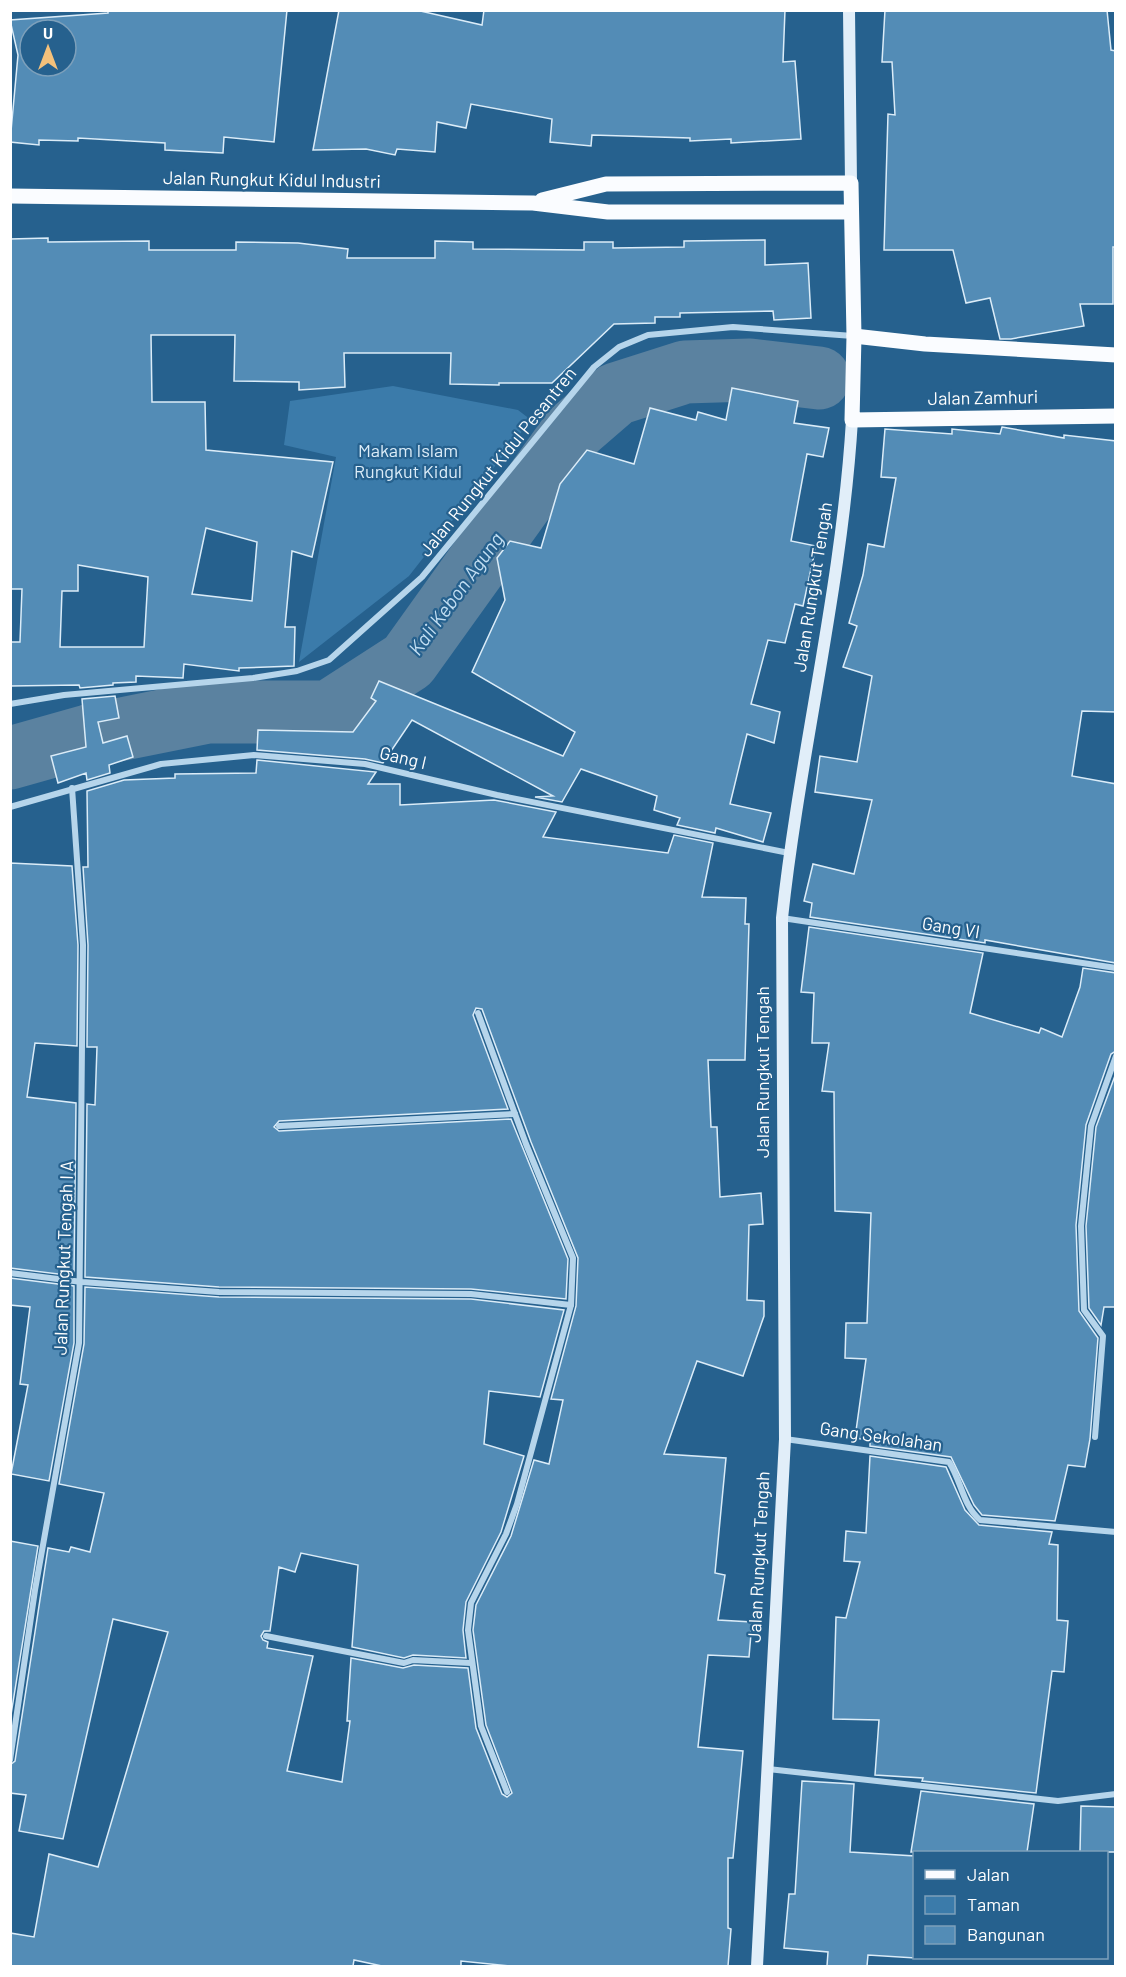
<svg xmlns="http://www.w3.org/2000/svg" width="1126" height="1977" font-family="Barlow,sans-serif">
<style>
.green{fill:#3b7baa}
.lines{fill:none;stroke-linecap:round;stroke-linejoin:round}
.river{stroke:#5b82a0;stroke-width:63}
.building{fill:#538cb6;stroke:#dbecf8;stroke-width:1.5;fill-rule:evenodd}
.minor{stroke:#b6d5eb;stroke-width:6}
.secondary{stroke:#e1eef9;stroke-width:12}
.primary{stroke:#fafcff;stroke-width:15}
.labels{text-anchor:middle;stroke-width:4.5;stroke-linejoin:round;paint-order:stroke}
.street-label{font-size:18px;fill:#fff;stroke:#26618e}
.park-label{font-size:18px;fill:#dbecf8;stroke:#26618e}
.water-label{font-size:20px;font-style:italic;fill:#c2def2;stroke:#26618e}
</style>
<rect width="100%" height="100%" fill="#26618e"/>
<polygon class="green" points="393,386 518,410 531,420 409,576 299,662 336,457 284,445 290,401"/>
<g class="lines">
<polyline class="river" points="10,758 88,736 207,712 329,712 408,661 572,432 616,394 685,372 750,370 819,378"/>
</g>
<g class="building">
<path d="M108,10h179l-13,132 -50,-5 -1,16 -58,-3v-7l-87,-5v3l-39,-1v5l-29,-3 8,-87 -8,-35 98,-7zM30,30h36v36h-36z"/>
<polygon points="339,10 416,10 482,25 484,10 785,10 783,62 795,61 801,139 731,143 731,139 690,141 690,138 592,135 591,146 550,142 552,119 471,104 466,128 437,122 435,152 397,149 395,155 366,149 313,150"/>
<polygon points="885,10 1107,10 1111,50 1116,51 1116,247 1113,247 1113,304 1080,304 1084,326 1011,339 1000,339 990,298 966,303 953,250 884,250 888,114 895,115 892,62 882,62"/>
<path d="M48,238v4l101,-1v9h87v-8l62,1 50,6 -1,9h88v-17l38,1v7l111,1v-8h29v6l71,-1v-6l81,-1v25l43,-2 3,55 -37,2 -1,-9 -93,2v4h-25v6l-41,1 -62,59h-53v2l-49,-1 1,-31h-107l1,34 -46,3v-8l-65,-1 1,-46h-84l1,67h53l1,48 127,12 -21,95 -20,-6 -7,76h10l-1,39 -55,2v3l-55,-7 -1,14 -47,-2v6l-23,1v2l-33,3 -1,-3 -69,1v-44h10l2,-53h-12v-350zM206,528l51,14 -5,59 -60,-7zM78,565l70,12 -4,70h-84l2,-56h16z"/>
<polygon points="732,388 798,401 794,423 829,428 823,457 807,454 791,541 816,546 803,606 795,604 785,643 768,640 751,704 780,712 774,743 747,734 730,804 771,813 763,842 716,828 715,833 677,825 680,818 654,810 657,796 581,769 562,802 535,797 553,796 412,720 383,763 365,759 257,750 258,730 353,732 376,701 371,698 379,681 563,756 575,732 472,672 505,600 497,558 510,541 541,548 560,484 587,450 634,464 650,408 696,420 698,412 726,420"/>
<polygon points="1002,427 1064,438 1064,435 1116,441 1116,712 1082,711 1072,776 1116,784 1116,963 985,940 985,943 810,917 812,903 804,901 813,864 854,874 872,800 815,792 820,756 857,762 872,676 843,667 857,626 849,623 863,575 868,544 884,547 896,478 881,477 885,429 952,434 952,429 1000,434"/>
<polygon points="115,696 119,718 98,722 103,743 127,736 133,757 109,765 110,773 87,780 86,773 58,783 51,756 86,747 82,699"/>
<polygon points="257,760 376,772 368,784 400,784 400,805 494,800 556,812 543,837 668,853 674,835 713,843 702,897 746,898 745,924 749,924 745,1060 708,1060 711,1127 717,1127 720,1197 761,1193 763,1224 749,1225 747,1300 764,1301 764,1316 743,1376 697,1361 664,1454 726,1458 715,1573 725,1575 718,1620 752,1622 749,1657 708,1655 698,1747 743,1751 733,1858 728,1858 728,1928 731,1929 728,1966 511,1966 461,1961 461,1966 382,1966 354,1960 353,1966 10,1966 10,1933 34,1937 49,1854 98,1867 168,1632 113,1619 63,1839 19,1831 26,1795 10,1793 10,1765 15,1761 48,1548 69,1552 71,1547 90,1552 104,1493 59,1484 84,1344 85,1287 219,1297 471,1299 564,1310 540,1397 489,1391 484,1444 524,1456 501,1532 466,1602 463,1630 466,1658 413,1655 404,1658 352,1647 358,1565 301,1553 295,1572 279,1567 270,1631 264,1631 261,1636 263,1640 268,1642 267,1648 313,1656 287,1771 342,1782 350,1721 347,1721 351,1658 403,1668 414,1665 468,1668 476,1728 502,1794 507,1797 512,1793 486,1725 473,1630 476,1605 511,1536 534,1460 549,1464 563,1400 551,1399 576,1306 578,1258 531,1142 482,1009 476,1008 473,1015 508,1109 279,1121 274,1127 279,1131 511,1119 568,1259 566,1299 471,1289 219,1287 85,1277 87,1104 95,1105 97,1047 87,1047 88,945 83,867 88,867 87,791 124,780 175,778 175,774 256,773"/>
<polygon points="10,863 72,866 78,945 77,1046 35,1043 27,1097 76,1103 74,1276 10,1268"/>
<polygon points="809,927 983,953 970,1013 1039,1033 1041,1028 1062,1037 1080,987 1083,968 1116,973 1116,1051 1111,1054 1086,1125 1076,1225 1079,1311 1098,1338 1090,1439 1085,1467 1068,1465 1055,1521 982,1515 974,1505 951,1457 870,1446 870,1440 855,1438 866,1359 845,1358 846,1323 867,1323 871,1213 835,1211 834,1092 822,1091 829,1043 812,1043 814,993 801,992"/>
<polygon points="1116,1073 1116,1307 1104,1307 1101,1325 1089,1308 1086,1226 1096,1127"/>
<polygon points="10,1278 74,1286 74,1343 49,1481 11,1474 28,1385 20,1384 30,1307 10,1305"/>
<polygon points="870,1456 946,1467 965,1510 979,1525 1052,1532 1049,1544 1058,1545 1057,1620 1068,1621 1064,1672 1052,1671 1036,1793 922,1781 923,1778 875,1775 879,1720 833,1719 836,1617 846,1618 860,1562 844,1561 846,1531 866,1533"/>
<polygon points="10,1541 38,1546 10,1721"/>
<polygon points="802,1781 854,1784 850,1852 915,1856 915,1958 868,1955 867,1966 827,1966 828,1952 784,1948 789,1894 795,1894"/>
<polygon points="921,1791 1034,1804 1027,1852 911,1852"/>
<polygon points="1081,1806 1116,1807 1116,1852 1080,1852"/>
</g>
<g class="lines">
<g class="minor">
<polyline points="10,704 64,695 253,678 297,671 329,660 422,577 594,367 619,347 648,335 733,327 853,336"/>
<polyline points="10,807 161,764 254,755 365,764 497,795 789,853"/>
<polyline points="782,918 1116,968"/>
<polyline points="478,1013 526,1144 573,1258 571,1305 517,1504 506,1534 471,1603 468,1630 481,1726 507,1792"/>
<polyline points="279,1126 515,1114"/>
<polyline points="10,1273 82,1282 219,1292 471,1294 571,1305"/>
<polyline points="1095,1437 1103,1336 1084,1310 1081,1226 1091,1126 1116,1056"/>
<path d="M785,1439l164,23c12,18 14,44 31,58l136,12"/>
<polyline points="266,1636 404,1663 413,1660 471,1663"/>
<polyline points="10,1760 35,1590 79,1343 83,945 72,788"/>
<polyline points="768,1769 1058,1801 1116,1794"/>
</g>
<g class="secondary">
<polyline points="849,10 851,183"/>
<path d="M757,1966l28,-527 -3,-521c18,-167 60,-331 70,-498"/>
</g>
<g class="primary">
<polyline points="10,196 533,203 608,212 851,212"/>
<polyline points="542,200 606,184 851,183 854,336 852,420 1116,416"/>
<polyline points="854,336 925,344 1116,355"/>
</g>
</g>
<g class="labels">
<g class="street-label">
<text transform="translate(272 180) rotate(1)" y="6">Jalan Rungkut Kidul Industri</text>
<text transform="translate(983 398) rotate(-1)" y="6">Jalan Zamhuri</text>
<text transform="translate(498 462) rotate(-51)" y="6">Jalan Rungkut Kidul Pesantren</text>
<text transform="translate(813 587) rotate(-81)" y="6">Jalan Rungkut Tengah</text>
<text transform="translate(403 758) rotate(13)" y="6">Gang I</text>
<text transform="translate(951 928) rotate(9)" y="6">Gang VI</text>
<text transform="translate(763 1072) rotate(-90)" y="6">Jalan Rungkut Tengah</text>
<text transform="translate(64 1258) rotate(-88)" y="6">Jalan Rungkut Tengah I A</text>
<text transform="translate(881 1437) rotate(8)" y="6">Gang Sekolahan</text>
<text transform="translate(759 1557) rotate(-87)" y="6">Jalan Rungkut Tengah</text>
</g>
<g class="park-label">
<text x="408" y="457">Makam Islam<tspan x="408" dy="21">Rungkut Kidul</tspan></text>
</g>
<g class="water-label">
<text transform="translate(456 594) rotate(-54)" y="7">Kali Kebon Agung</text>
</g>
</g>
<rect width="1126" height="1977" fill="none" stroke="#ffffff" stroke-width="24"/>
<rect x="913" y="1851" width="195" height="108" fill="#26618e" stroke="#7da0bb" stroke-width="1.5"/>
<rect x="925" y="1870" width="30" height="9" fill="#fafcff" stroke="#7da0bb" stroke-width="1.5"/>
<text x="967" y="1881" font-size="18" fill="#ffffff">Jalan</text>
<rect x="925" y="1896" width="30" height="18" fill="#3b7baa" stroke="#7da0bb" stroke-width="1.5"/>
<text x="967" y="1911" font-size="18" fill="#ffffff">Taman</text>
<rect x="925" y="1926" width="30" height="18" fill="#538cb6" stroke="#7da0bb" stroke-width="1.5"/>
<text x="967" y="1941" font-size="18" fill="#ffffff">Bangunan</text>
<g transform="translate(48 48)"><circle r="28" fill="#26618e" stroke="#7da0bb" stroke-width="1.5"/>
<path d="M0-4.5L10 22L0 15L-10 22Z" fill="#f4c17b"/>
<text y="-9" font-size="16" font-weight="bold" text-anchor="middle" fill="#ffffff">U</text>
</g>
</svg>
